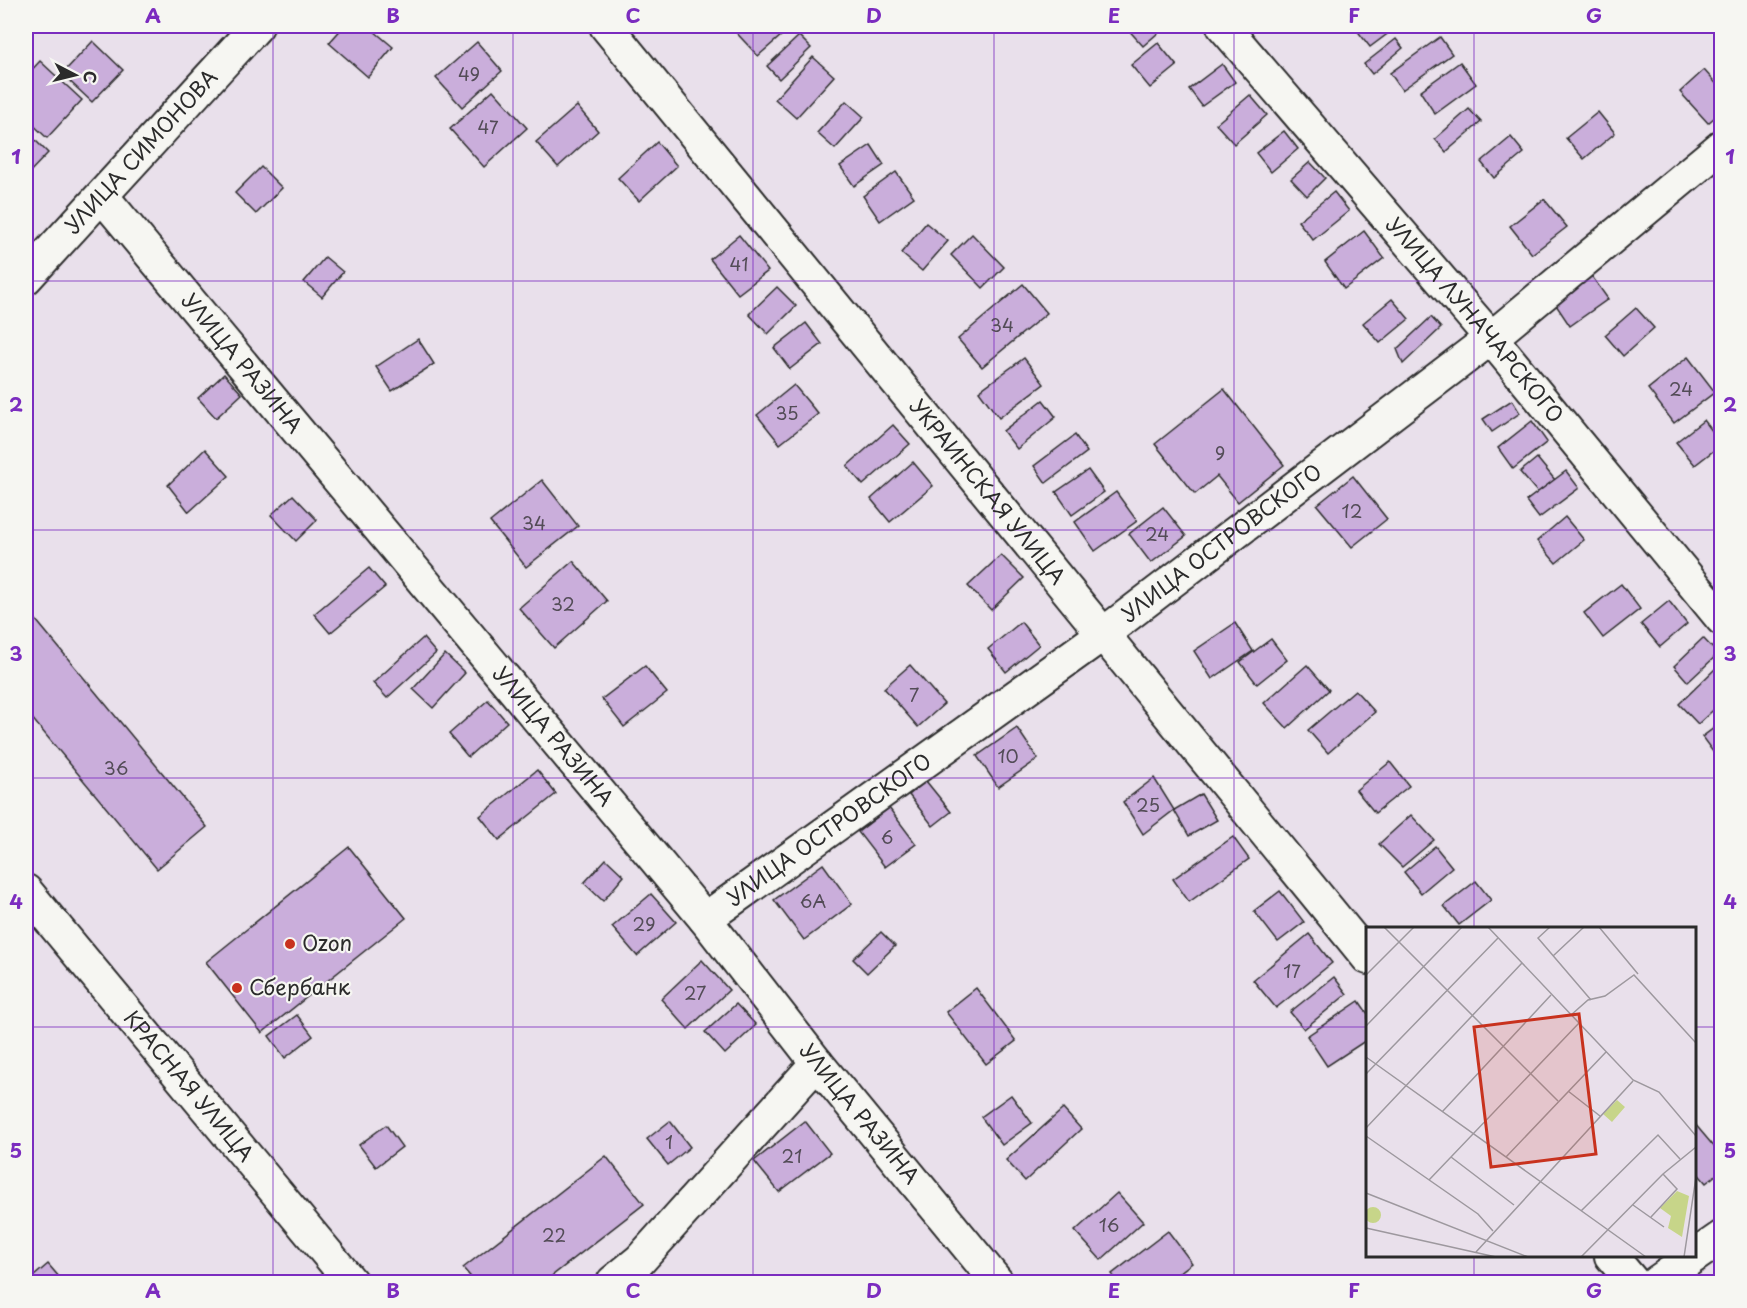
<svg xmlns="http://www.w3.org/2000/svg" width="1747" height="1308" font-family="'Playpen Sans',sans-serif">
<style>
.building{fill:#caaedb;stroke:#2b2b2b;stroke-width:1.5}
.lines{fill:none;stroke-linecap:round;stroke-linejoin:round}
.minor-casing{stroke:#2b2b2b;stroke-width:36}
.minor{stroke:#f6f6f2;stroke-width:32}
.grid{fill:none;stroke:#7b2cbf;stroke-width:1.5;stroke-opacity:0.55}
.poi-dot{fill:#c8321e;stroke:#f6f6f2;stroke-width:2}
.labels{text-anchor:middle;stroke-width:4.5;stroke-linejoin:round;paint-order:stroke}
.number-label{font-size:18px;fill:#534c57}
.street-label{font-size:21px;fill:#2b2b2b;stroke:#f6f6f2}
.poi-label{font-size:21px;fill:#2b2b2b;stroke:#f6f6f2;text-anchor:start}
.inset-road{fill:none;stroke:#9d989e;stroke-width:1.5}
.view{fill:#c8321e;fill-opacity:0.15;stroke:#c8321e;stroke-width:3}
.inset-edge{fill:none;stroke:#2b2b2b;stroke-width:3}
.neatline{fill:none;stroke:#7b2cbf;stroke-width:2}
.grid-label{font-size:20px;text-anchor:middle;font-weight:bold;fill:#7b2cbf}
</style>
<rect width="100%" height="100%" fill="#e9e0eb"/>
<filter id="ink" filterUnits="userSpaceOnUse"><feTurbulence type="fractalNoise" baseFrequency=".0167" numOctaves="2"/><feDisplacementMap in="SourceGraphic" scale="12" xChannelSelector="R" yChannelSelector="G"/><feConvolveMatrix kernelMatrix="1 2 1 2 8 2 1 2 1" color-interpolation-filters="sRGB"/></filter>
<g filter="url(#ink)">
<g class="building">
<polygon points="344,26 368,26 393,47 368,77 329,43"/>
<polygon points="730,26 787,26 790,28 758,56"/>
<polygon points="1125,26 1166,26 1143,46"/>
<polygon points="1361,26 1398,26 1370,47 1356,29"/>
<polygon points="799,36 811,48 779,79 767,66"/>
<polygon points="1440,37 1452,54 1402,90 1390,73"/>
<polygon points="1396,39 1403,48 1372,74 1364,64"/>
<polygon points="93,41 123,70 92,102 62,74"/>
<polygon points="477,42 502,71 462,107 436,78"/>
<polygon points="1158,43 1177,66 1150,88 1131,65"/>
<polygon points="813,57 834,76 796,118 775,99"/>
<polygon points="40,61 82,100 47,138 26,118 26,76"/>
<polygon points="1460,62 1476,84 1435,114 1420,91"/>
<polygon points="1222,64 1235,82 1202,106 1189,89"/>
<polygon points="1704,70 1722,90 1722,111 1708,123 1680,92"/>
<polygon points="493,90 527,128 484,167 450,129"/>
<polygon points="1250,95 1267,115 1234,144 1216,124"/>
<polygon points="846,101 864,117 835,149 817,133"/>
<polygon points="577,106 598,131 558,167 536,142"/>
<polygon points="1469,109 1481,122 1446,152 1435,139"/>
<polygon points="1598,112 1615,133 1584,159 1566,138"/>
<polygon points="26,131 48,153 26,176"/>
<polygon points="1284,131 1298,149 1271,172 1256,153"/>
<polygon points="1511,137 1524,153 1494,178 1481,162"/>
<polygon points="657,142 677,166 639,201 618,178"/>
<polygon points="871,145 884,165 854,186 840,166"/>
<polygon points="1310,162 1325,178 1307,196 1291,179"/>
<polygon points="261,167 282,188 256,214 235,193"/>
<polygon points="896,172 914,197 880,221 863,196"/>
<polygon points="1334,192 1349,211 1313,240 1298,221"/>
<polygon points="1544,199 1567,227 1532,254 1510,226"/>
<polygon points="926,223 948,241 922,271 901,253"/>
<polygon points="1364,231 1384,258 1344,289 1325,262"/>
<polygon points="972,234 1004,267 983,288 951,255"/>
<polygon points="739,235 768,271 738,294 710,259"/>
<polygon points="325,257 343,272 322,297 304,282"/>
<polygon points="1591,275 1608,299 1570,326 1554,302"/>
<polygon points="1023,284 1047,313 982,367 958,339"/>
<polygon points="777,287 796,306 768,334 749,314"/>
<polygon points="1392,299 1409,319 1380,343 1363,323"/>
<polygon points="1636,308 1654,328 1623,356 1605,335"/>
<polygon points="1431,317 1441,328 1403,364 1397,349"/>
<polygon points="806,323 822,344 790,369 774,348"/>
<polygon points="418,339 434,364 392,391 376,367"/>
<polygon points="1688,357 1715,392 1674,423 1648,389"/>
<polygon points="1024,358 1044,384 999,418 979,391"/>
<polygon points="224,374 242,394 216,418 198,398"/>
<polygon points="794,385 818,414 780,444 757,415"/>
<polygon points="1224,389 1284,465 1238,502 1217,476 1195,494 1155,444"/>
<polygon points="1043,400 1056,417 1017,449 1003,431"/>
<polygon points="1512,400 1520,413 1492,432 1483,419"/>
<polygon points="1704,420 1722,444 1695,465 1676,442"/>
<polygon points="1532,421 1547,442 1513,469 1498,448"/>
<polygon points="893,425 910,444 863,485 847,466"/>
<polygon points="1075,435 1087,452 1046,483 1034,466"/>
<polygon points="205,449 229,476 189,512 168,485"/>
<polygon points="1537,458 1555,480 1538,493 1520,472"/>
<polygon points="913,462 933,486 890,522 871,499"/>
<polygon points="1088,470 1104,492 1072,515 1056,492"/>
<polygon points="1566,471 1579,488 1539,518 1526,501"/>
<polygon points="1353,476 1387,519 1352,547 1317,505"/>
<polygon points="542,480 578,526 526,567 490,522"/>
<polygon points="1116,492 1137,521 1095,551 1075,522"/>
<polygon points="293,495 317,520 296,541 271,515"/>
<polygon points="1163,507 1186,536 1151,563 1129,534"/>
<polygon points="1565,517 1584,540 1556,563 1537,541"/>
<polygon points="1001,555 1024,578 991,610 968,586"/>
<polygon points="573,561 607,601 554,648 519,608"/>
<polygon points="369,568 385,587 330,633 314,614"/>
<polygon points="1621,584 1640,609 1603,638 1584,613"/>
<polygon points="1669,601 1687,624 1660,647 1641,624"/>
<polygon points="36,620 207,827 157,869 26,711 26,628"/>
<polygon points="1021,622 1039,645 1006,672 988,649"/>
<polygon points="1235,623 1253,651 1212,679 1194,651"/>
<polygon points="423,638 436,653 387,698 373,683"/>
<polygon points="1703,638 1718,654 1688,682 1674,666"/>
<polygon points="1271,639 1287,660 1257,684 1240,662"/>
<polygon points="445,654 465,673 433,708 413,689"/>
<polygon points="910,665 944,704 918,727 884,688"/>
<polygon points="1307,665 1329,690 1287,728 1264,703"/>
<polygon points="645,666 667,693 624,727 602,699"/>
<polygon points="1717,667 1722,672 1722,702 1698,724 1679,704"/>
<polygon points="1355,690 1375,712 1328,753 1308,730"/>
<polygon points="488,700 507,722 468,757 449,734"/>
<polygon points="1722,722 1722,758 1719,760 1702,737"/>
<polygon points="1017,728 1038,759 998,787 977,756"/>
<polygon points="1390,762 1409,786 1375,813 1356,790"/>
<polygon points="537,770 556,794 499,840 480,816"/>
<polygon points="1154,778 1174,810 1143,834 1123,802"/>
<polygon points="926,781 951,812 933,826 909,795"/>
<polygon points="1201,794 1217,820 1189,836 1174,810"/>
<polygon points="889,808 916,844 885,867 858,832"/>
<polygon points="1411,815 1434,840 1402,867 1379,844"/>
<polygon points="1233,837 1249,859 1189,902 1173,879"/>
<polygon points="1435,846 1452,867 1421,893 1404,872"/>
<polygon points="349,847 406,918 262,1033 206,962"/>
<polygon points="606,859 624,876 603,901 584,883"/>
<polygon points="823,864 852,904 804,940 774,900"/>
<polygon points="1476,881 1491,900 1459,925 1444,906"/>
<polygon points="1280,891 1304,922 1278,942 1254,911"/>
<polygon points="651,894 676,922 637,956 612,927"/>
<polygon points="881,932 895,946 867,973 853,959"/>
<polygon points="1309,934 1332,963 1276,1008 1253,980"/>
<polygon points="702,960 729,990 688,1029 661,999"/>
<polygon points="1334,977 1347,994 1304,1029 1290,1012"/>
<polygon points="976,988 1016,1041 986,1064 946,1012"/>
<polygon points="1359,1001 1368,1014 1368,1039 1327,1066 1307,1036"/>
<polygon points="736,1004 756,1025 725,1054 705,1032"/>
<polygon points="297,1015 313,1036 285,1058 269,1036"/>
<polygon points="1011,1095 1032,1123 1002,1145 981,1117"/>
<polygon points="1063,1109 1081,1129 1025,1181 1006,1160"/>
<polygon points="670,1121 690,1147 668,1165 647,1139"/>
<polygon points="805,1121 830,1153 779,1192 754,1161"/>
<polygon points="1694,1123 1722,1156 1722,1170 1706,1183 1694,1169"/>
<polygon points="386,1125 402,1147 376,1167 359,1145"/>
<polygon points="606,1156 644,1204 544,1282 475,1282 463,1268"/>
<polygon points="1117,1193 1143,1222 1101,1260 1075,1231"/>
<polygon points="1168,1231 1192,1263 1167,1282 1118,1282 1112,1274"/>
<polygon points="48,1264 60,1278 55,1282 27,1282"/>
<polygon points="646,1266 659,1282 627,1282"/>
</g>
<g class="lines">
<defs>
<g id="minor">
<path id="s1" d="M606,26l762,932"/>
<path id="s2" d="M1223,26l268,312 231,281"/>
<path id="s3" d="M102,196l603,723 112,144 180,219"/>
<path id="s4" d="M26,278l231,-252"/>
<path id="s5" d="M26,891l325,391"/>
<path id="s6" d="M705,919l398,-285 388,-296 231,-192"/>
<polyline points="1611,1256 1633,1282"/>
<polyline points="613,1282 640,1260 817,1063"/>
<polyline points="1657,1282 1722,1237"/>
</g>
</defs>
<use href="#minor" class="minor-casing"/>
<use href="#minor" class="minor"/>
</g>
</g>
<path class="grid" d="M273,26v1256M513,26v1256M753,26v1256M994,26v1256M1234,26v1256M1474,26v902M26,281h1696M26,530h1696M26,778h1696M26,1027h1342M1694,1027h28M1474,1256v26"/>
<g class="poi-dot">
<circle cx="290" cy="944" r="6"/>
<circle cx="237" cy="988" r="6"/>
</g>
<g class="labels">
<g class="number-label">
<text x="469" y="81">49</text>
<text x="488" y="134">47</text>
<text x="739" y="271">41</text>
<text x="1002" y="332">34</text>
<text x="1681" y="396">24</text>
<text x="787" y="420">35</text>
<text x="1220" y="460">9</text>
<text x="1352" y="518">12</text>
<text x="534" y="530">34</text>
<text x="1157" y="541">24</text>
<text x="563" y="611">32</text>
<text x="914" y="702">7</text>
<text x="1008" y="763">10</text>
<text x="116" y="775">36</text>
<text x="1148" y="812">25</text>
<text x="887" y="844">6</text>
<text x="813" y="908">6А</text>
<text x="644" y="931">29</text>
<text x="1292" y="978">17</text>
<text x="695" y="1000">27</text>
<text x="669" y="1149">1</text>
<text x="792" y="1163">21</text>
<text x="1109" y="1232">16</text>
<text x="554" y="1242">22</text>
</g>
<g class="street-label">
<text dy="7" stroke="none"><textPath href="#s4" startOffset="171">УЛИЦА СИМОНОВА</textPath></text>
<text dy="7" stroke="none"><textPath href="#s2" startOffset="387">УЛИЦА ЛУНАЧАРСКОГО</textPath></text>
<text dy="7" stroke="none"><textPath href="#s3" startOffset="218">УЛИЦА РАЗИНА</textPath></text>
<text dy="7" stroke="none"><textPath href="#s1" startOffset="602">УКРАИНСКАЯ УЛИЦА</textPath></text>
<text dy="7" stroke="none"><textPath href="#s6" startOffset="639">УЛИЦА ОСТРОВСКОГО</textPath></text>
<text dy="7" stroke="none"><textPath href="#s3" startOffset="704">УЛИЦА РАЗИНА</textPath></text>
<text dy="7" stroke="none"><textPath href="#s6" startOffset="153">УЛИЦА ОСТРОВСКОГО</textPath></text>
<text dy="7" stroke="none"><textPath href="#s5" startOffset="254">КРАСНАЯ УЛИЦА</textPath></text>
<text dy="7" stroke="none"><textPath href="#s3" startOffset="1190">УЛИЦА РАЗИНА</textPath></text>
</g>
<g class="poi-label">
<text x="302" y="951">Ozon</text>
<text x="249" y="995">Сбербанк</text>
</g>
</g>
<g transform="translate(1366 927)">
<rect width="330" height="330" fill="#e9e0eb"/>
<path d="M251,173l8,7 -13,15 -9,-8zM311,264l12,5 -7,41 -14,-9 3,-12 -11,-8zM-1 288a8 8 0 1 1 16 0a8 8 0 1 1-16 0Z" fill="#c7d589"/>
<path class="inset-road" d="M18,0l174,174M122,0l145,153 26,12 37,44M184,0l-12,11 53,62M233,0l39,47M187,29l31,-29M0,48l48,-48M205,88l17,-15 17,-4 29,-21 62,68M0,99l96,-99M0,130l280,200M0,147l132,-136M202,164l32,25M76,185l109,-117M0,201l156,-165M0,209l112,78 15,17M85,230l63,48M140,230l100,-105M63,253l150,-157M0,266l162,64M267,278l31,22M215,284l77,-76 22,24M285,290l26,-28 -14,-15M0,301l130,29M110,325l157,-171M215,330l82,-83 33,-27M318,330l12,-80"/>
<path class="view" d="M213,87l17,140 -105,13 -17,-140z"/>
<rect width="330" height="330" class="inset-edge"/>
</g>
<rect width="1747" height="1308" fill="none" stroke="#f6f6f2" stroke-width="66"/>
<g transform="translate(75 75) rotate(97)" stroke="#f6f6f2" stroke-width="4.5" paint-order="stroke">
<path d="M0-4.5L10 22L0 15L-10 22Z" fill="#2b2b2b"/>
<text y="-9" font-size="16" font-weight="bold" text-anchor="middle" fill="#2b2b2b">С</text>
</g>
<rect x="33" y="33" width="1681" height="1242" class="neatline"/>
<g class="grid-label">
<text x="153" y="23">A</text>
<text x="393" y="23">B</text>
<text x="633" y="23">C</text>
<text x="874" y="23">D</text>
<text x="1114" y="23">E</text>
<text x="1354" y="23">F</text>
<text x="1594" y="23">G</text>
<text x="16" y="164">1</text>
<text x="1730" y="164">1</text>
<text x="16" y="412">2</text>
<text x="1730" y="412">2</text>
<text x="16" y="661">3</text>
<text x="1730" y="661">3</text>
<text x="16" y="909">4</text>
<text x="1730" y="909">4</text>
<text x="16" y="1158">5</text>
<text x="1730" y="1158">5</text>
<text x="153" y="1298">A</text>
<text x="393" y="1298">B</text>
<text x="633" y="1298">C</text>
<text x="874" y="1298">D</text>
<text x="1114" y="1298">E</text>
<text x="1354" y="1298">F</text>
<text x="1594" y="1298">G</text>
</g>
</svg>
